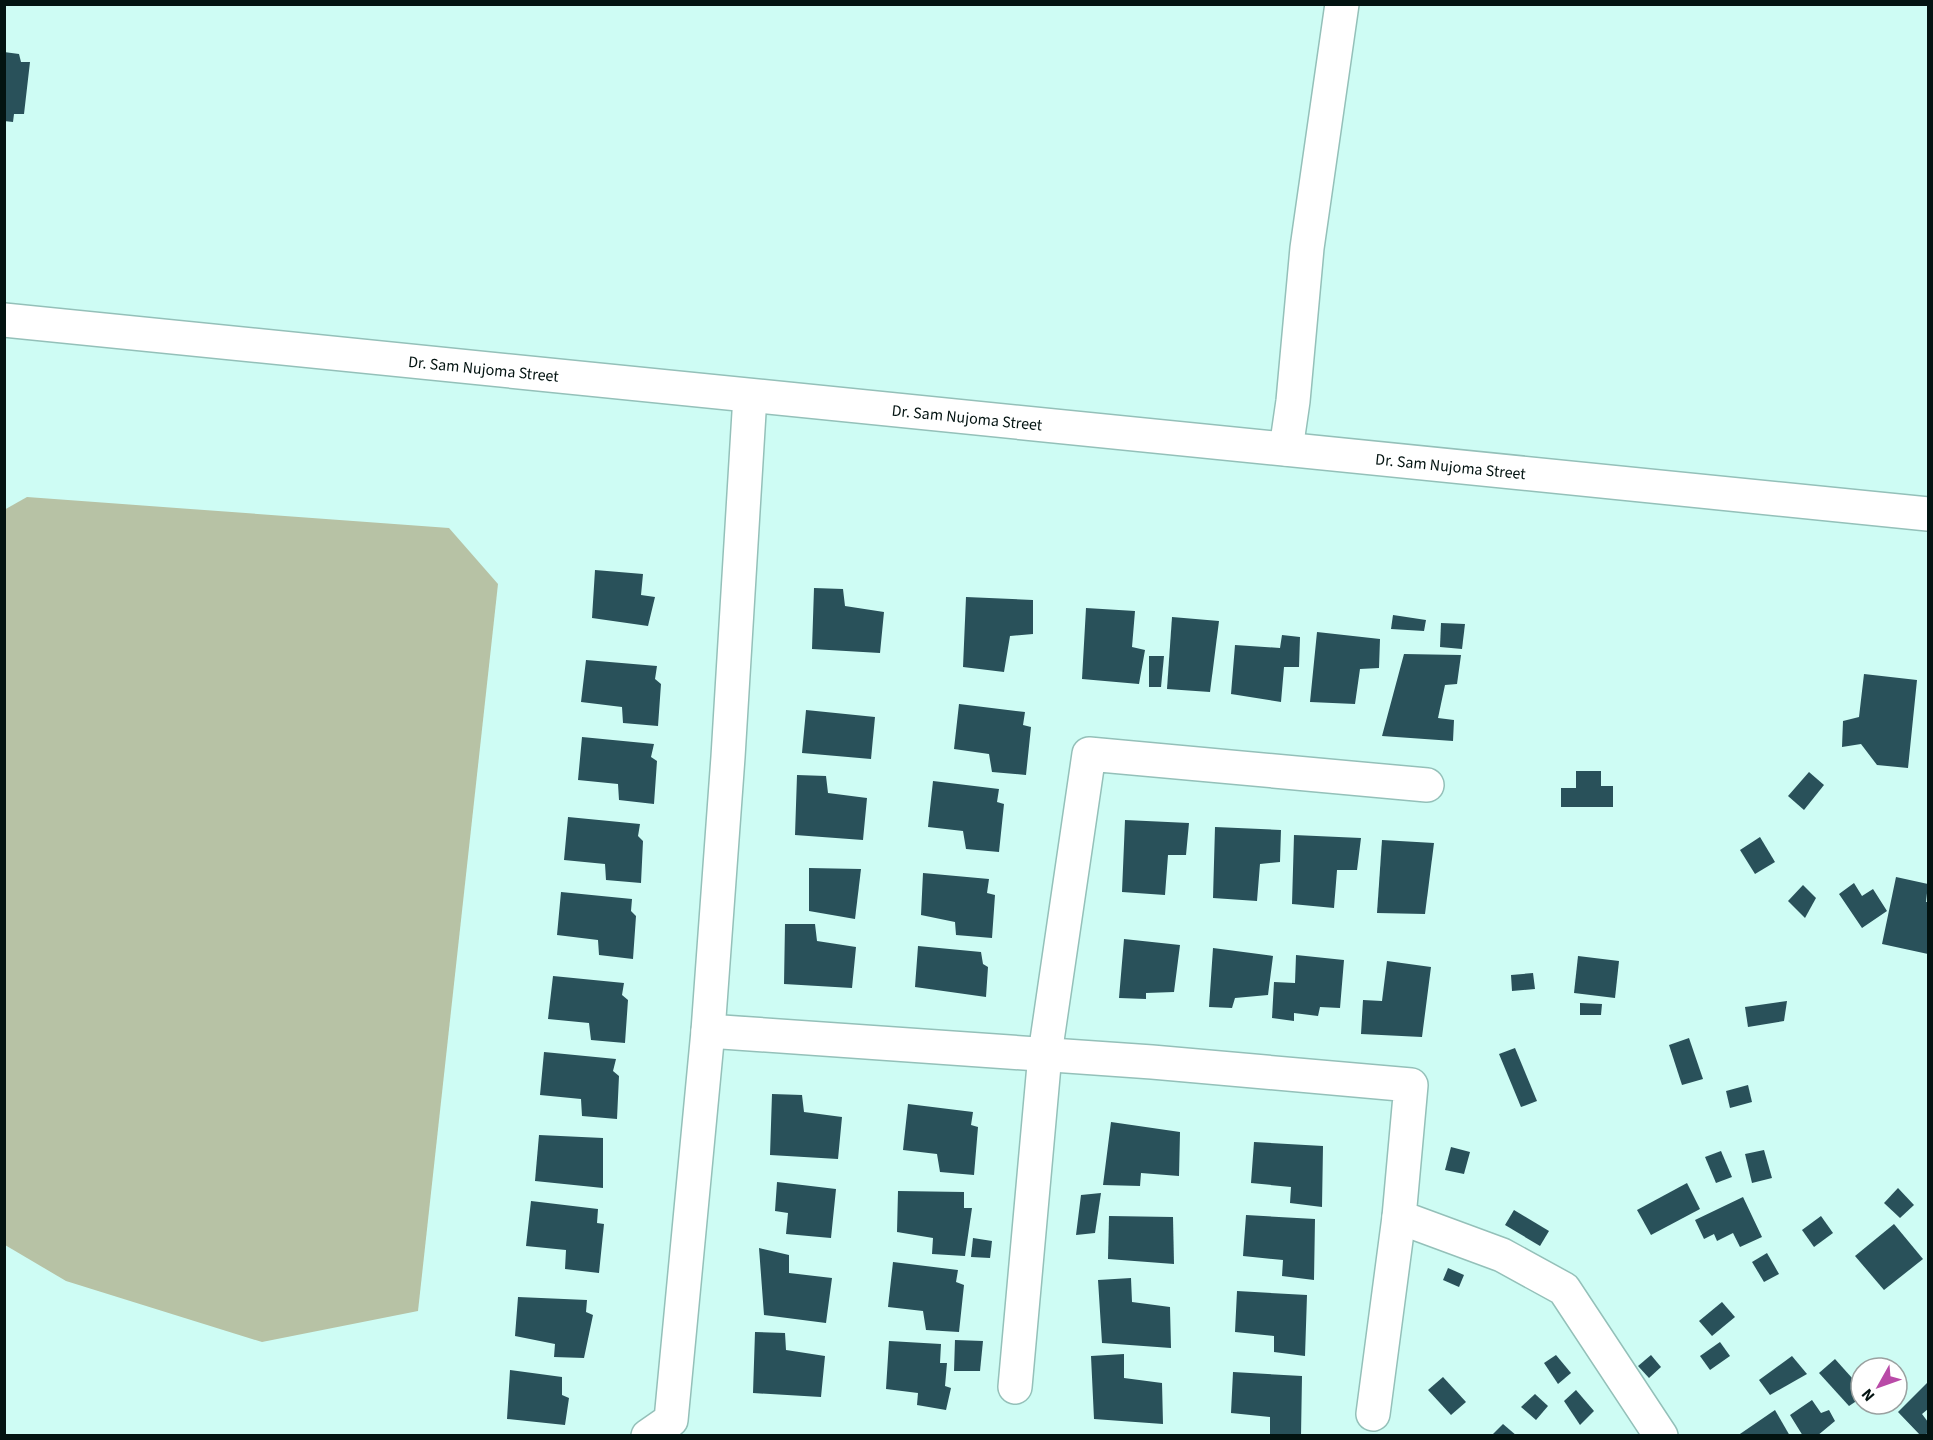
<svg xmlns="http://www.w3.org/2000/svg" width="1933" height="1440" font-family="'Source Sans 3',sans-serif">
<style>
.green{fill:#b7c2a5}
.building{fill:#29515a}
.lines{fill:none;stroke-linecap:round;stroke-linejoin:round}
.minor-casing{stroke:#94c0b9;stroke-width:36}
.minor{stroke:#fff;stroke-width:33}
.labels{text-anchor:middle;stroke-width:6;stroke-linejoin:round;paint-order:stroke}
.street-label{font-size:16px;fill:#031311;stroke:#fff}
</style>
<rect width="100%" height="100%" fill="#cefcf4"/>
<polygon class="green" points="27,497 449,528 498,584 418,1311 262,1342 66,1281 5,1245 4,510"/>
<g class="building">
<polygon points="4,52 19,54 21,62 30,62 24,114 14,114 13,122 4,121"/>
<polygon points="595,570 643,574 641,595 655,597 648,626 592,618"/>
<polygon points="814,588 843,589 845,606 884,612 880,653 812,649"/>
<polygon points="966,597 1033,600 1033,634 1010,636 1004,672 963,667"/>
<polygon points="1086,608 1135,611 1132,647 1145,650 1139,684 1082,679"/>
<polygon points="1393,615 1426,620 1424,631 1391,629"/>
<polygon points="1172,617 1219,621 1210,692 1167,689"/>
<polygon points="1441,623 1465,624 1462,649 1440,647"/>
<polygon points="1317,632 1380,639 1379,668 1360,669 1355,704 1310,702"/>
<polygon points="1282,635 1300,637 1299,667 1284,667 1281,702 1231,694 1235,645 1280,648"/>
<polygon points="1404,654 1461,655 1457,684 1445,685 1438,718 1454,720 1453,741 1382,736"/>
<polygon points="1149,656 1164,656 1161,687 1149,687"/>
<polygon points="586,660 657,666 655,679 661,684 658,726 623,723 622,707 581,702"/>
<polygon points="1864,674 1917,680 1908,768 1877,765 1861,744 1842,747 1843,721 1859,717"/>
<polygon points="959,704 1025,712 1023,725 1031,727 1026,775 992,772 989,754 954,749"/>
<polygon points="806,710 875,717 871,759 802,753"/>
<polygon points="582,737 654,744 651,757 657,761 654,804 619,800 618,784 578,780"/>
<polygon points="1576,771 1601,771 1601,786 1613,786 1613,807 1561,807 1561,788 1576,788"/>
<polygon points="1809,772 1824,785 1804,810 1788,796"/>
<polygon points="797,775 826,776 828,793 867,798 863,840 795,835"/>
<polygon points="933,781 999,789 997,802 1004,804 999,852 966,849 963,831 928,827"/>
<polygon points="568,817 640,824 638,836 643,841 641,883 606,880 605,864 564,860"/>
<polygon points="1125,820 1189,823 1186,855 1168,855 1165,895 1122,892"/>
<polygon points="1215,827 1281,830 1280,862 1260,864 1257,901 1213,898"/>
<polygon points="1294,835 1361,838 1357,870 1337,870 1334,908 1292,904"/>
<polygon points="1760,837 1775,862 1755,874 1740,850"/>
<polygon points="1382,840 1434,843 1425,914 1377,913"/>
<polygon points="809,868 861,869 855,919 809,911"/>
<polygon points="923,873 989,879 987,893 995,895 992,938 956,935 955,922 921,915"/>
<polygon points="1896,877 1928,884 1926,902 1928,902 1928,954 1882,944"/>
<polygon points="1854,883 1862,896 1873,889 1887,911 1862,928 1839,894"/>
<polygon points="1803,885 1816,898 1805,918 1788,901"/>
<polygon points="561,892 632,899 631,911 636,916 633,959 599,955 598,940 557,935"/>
<polygon points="785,924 815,924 817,941 856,947 852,988 784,984"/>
<polygon points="1124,939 1180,945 1174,992 1146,993 1146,999 1119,998"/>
<polygon points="918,946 981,952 983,964 988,967 986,997 915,987"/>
<polygon points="1213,948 1273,956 1268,995 1235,998 1232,1008 1209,1007"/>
<polygon points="1296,955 1344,960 1340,1008 1320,1007 1318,1016 1294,1013 1294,1021 1272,1018 1274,982 1295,983"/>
<polygon points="1578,956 1619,961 1615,998 1574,993"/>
<polygon points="1387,961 1431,967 1422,1037 1361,1034 1363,1000 1382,1001"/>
<polygon points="1533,973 1535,989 1512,991 1511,975"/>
<polygon points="553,976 624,983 622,995 628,1000 625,1043 591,1040 589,1023 548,1019"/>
<polygon points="1787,1001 1784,1021 1748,1027 1745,1007"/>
<polygon points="1580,1003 1602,1004 1601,1015 1580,1015"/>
<polygon points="1689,1038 1703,1079 1682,1085 1669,1045"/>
<polygon points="1515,1048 1537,1101 1521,1107 1499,1054"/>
<polygon points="544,1052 616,1059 613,1071 619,1076 617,1119 582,1116 581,1099 540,1095"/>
<polygon points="1748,1085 1752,1102 1730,1108 1726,1091"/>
<polygon points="772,1094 802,1095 804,1112 842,1117 838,1159 770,1155"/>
<polygon points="908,1104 973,1112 971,1125 978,1127 974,1175 940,1172 937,1154 903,1150"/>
<polygon points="1111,1122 1180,1132 1179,1176 1141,1173 1140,1186 1103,1185"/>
<polygon points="539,1135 603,1138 603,1188 535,1181"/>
<polygon points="1254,1142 1323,1146 1322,1207 1290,1203 1291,1187 1251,1183"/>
<polygon points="1451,1147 1470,1152 1464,1174 1445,1170"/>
<polygon points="1764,1150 1772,1178 1752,1183 1745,1154"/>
<polygon points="1721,1151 1732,1177 1716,1183 1705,1157"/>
<polygon points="777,1182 836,1189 831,1238 786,1234 788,1213 775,1211"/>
<polygon points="1687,1183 1700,1209 1651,1235 1637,1210"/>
<polygon points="1898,1188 1914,1205 1900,1218 1884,1203"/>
<polygon points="898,1191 964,1192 964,1208 972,1208 965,1256 932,1254 933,1238 897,1232"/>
<polygon points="1101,1193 1095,1233 1076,1235 1081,1195"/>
<polygon points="1743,1197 1762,1237 1740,1247 1733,1233 1717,1241 1714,1234 1704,1239 1695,1220"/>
<polygon points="531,1201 598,1209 597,1223 604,1224 599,1273 565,1269 566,1250 526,1246"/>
<polygon points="1514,1210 1549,1231 1540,1246 1505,1225"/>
<polygon points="1246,1215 1315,1219 1314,1280 1282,1276 1283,1260 1243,1256"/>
<polygon points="1109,1216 1173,1217 1174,1264 1108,1259"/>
<polygon points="1821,1216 1833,1233 1814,1247 1802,1230"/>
<polygon points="1894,1224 1923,1259 1884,1290 1855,1256"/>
<polygon points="973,1238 992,1241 990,1258 971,1257"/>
<polygon points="759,1248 789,1255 789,1273 832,1278 826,1323 764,1315"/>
<polygon points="1767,1253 1779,1274 1764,1282 1752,1262"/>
<polygon points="893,1262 958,1270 956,1282 964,1285 959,1332 926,1330 923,1311 888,1307"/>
<polygon points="1448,1268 1464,1275 1459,1287 1443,1280"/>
<polygon points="1131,1278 1132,1302 1170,1307 1171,1348 1102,1343 1098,1280"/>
<polygon points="1237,1291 1307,1295 1305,1356 1274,1352 1274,1336 1235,1332"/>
<polygon points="518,1297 587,1300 586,1312 593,1315 584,1358 554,1357 555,1344 515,1336"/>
<polygon points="1722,1302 1735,1317 1712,1336 1699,1321"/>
<polygon points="755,1332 785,1333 786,1350 825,1356 821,1397 753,1393"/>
<polygon points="955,1340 983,1341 980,1371 954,1371"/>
<polygon points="889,1341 941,1344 940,1363 947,1363 945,1386 951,1388 946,1410 917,1405 918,1393 886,1389"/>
<polygon points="1720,1342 1730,1356 1710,1370 1700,1356"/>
<polygon points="1124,1354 1124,1378 1162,1383 1163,1424 1094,1419 1091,1356"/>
<polygon points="1556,1355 1571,1373 1558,1384 1544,1363"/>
<polygon points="1651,1355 1661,1367 1649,1378 1638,1366"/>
<polygon points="1792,1356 1807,1374 1770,1395 1759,1380"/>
<polygon points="1835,1359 1861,1388 1861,1398 1849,1406 1819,1373"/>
<polygon points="510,1370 562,1377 562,1395 569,1398 565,1425 507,1419"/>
<polygon points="1233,1372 1302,1376 1301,1436 1270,1434 1270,1417 1231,1413"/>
<polygon points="1443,1377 1466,1402 1451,1415 1428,1390"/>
<polygon points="1927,1383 1928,1384 1928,1409 1922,1414 1928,1422 1928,1432 1925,1436 1921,1436 1898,1412"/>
<polygon points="1576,1390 1594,1411 1580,1425 1564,1401"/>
<polygon points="1535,1394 1548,1406 1536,1420 1521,1407"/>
<polygon points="1812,1400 1821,1413 1829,1410 1835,1421 1817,1436 1803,1436 1790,1415"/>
<polygon points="1775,1410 1790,1436 1737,1436"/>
<polygon points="1503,1424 1517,1436 1491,1436"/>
</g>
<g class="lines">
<defs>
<g id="minor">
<path id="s1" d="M4,320l1924,194"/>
<polyline points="750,396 728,757 708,1031 1152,1062 1411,1085 1399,1217 1502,1255 1564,1289 1661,1436"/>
<polyline points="1286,449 1293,401 1307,248 1342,4"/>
<polyline points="1015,1387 1045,1054 1089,754 1427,785"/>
<polyline points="1373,1414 1399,1217"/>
<polyline points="648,1436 671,1420 708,1031"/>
</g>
</defs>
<use href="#minor" class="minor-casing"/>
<use href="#minor" class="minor"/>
</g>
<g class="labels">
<g class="street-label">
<text dy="6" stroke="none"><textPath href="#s1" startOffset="482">Dr. Sam Nujoma Street</textPath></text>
<text dy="6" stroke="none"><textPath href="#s1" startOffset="968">Dr. Sam Nujoma Street</textPath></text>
<text dy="6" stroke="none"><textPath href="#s1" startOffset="1454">Dr. Sam Nujoma Street</textPath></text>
</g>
</g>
<rect width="1933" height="1440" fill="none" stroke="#031311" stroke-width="12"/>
<g transform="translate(1879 1386) rotate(230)"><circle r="28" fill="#ffffff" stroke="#9aa1a0" stroke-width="1.5"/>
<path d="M0-4.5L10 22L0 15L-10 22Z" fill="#b94aa7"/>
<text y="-9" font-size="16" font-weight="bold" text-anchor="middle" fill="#031311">N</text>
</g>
</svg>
